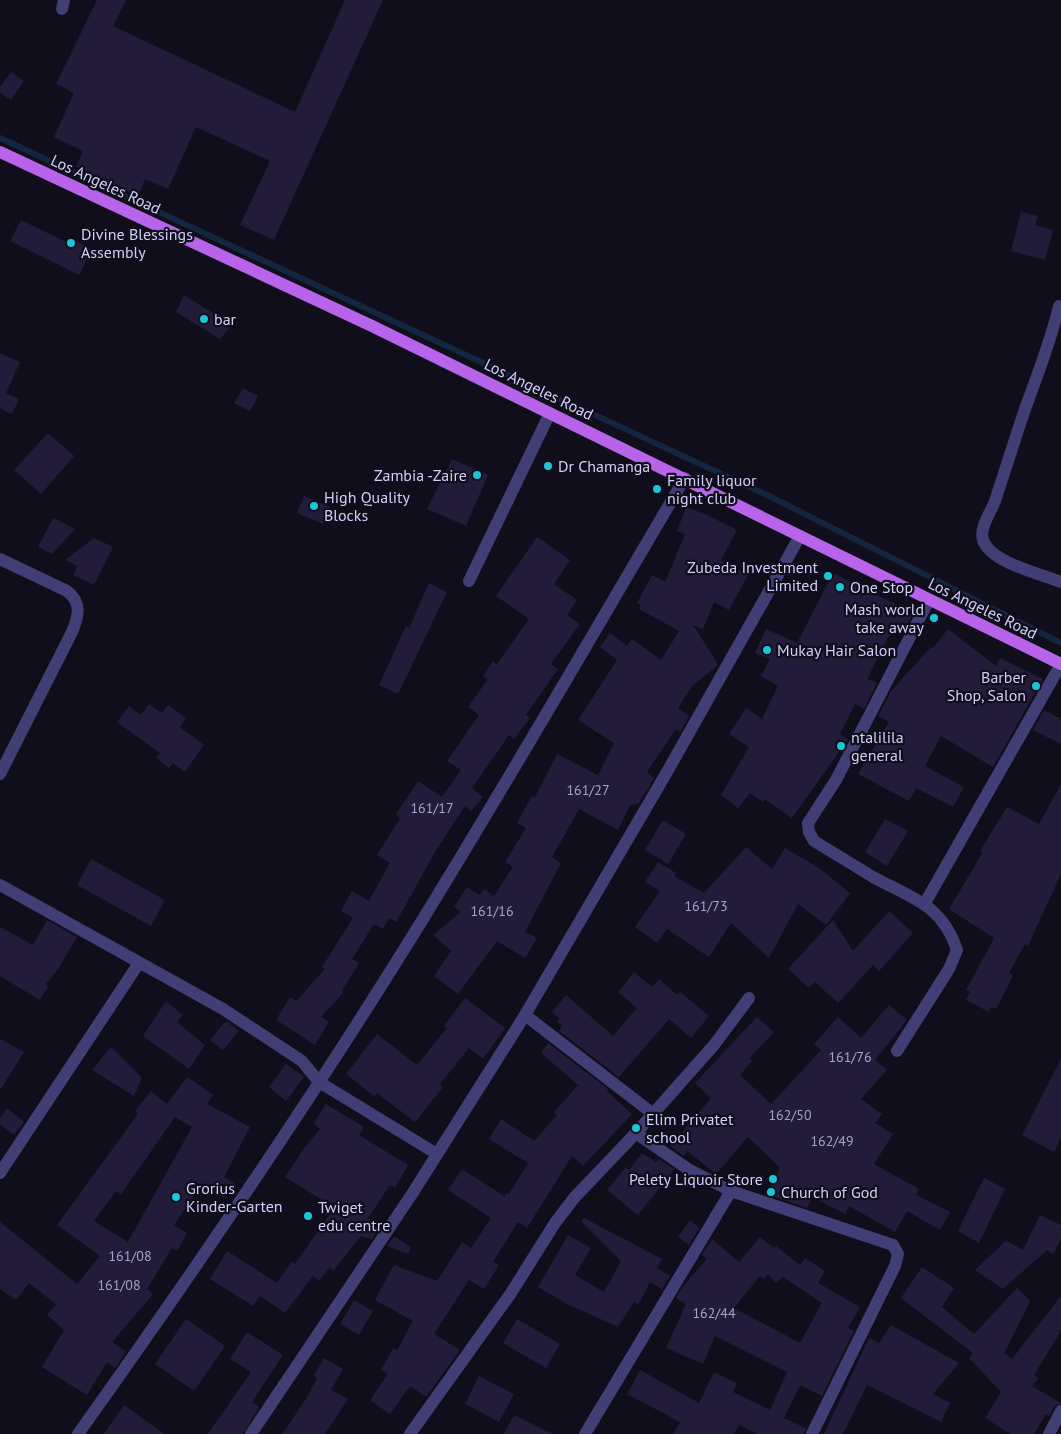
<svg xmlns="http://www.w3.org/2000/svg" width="1061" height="1434" font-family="'PT Sans',sans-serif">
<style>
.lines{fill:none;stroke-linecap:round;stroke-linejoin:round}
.stream{stroke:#14253f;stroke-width:6}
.building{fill:#221c3a;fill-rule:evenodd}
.minor{stroke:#403e74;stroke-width:12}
.major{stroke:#b763ea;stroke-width:12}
.poi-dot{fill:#1cc5d6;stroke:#100e1b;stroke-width:2}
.labels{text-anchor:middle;stroke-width:4.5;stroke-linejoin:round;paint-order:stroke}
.number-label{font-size:14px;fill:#a7a2c9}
.street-label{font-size:16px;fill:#d3cef9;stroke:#100e1b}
.poi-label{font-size:16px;fill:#d3cef9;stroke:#100e1b;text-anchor:start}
</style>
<rect width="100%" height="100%" fill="#100e1b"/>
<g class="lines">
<polyline class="stream" points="0,138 771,497 1061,643"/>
</g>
<g class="building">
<polygon points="97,0 126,0 113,26 295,112 345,0 383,0 274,240 240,225 270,161 196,127 168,189 145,179 138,196 76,167 83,151 54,137 74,93 56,84"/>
<polygon points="11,72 24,81 11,100 0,93 0,87"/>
<polygon points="1021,212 1038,216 1035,225 1053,230 1045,260 1011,251"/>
<polygon points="21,220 66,242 68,237 92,249 79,275 10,241"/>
<polygon points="184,295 232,325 220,339 176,312"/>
<polygon points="0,353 20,362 6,393 19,399 12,414 0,408"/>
<polygon points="243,388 258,396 250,411 234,403"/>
<polygon points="48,433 74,456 41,494 14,470"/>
<polygon points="452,459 488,475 466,526 427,509"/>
<polygon points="304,496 330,507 323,524 297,513"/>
<polygon points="686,507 705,514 737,530 721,560 748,575 729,610 714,602 703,629 693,625 717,662 717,666 692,686 678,708 689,716 680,732 676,729 647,772 654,778 639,803 630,805 618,830 579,809 552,857 561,863 525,932 537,938 525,958 497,941 458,994 434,976 451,951 433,935 461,912 454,907 467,887 480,895 484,889 494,896 513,867 505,862 526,828 517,823 532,796 535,797 557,754 598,775 614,743 578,720 617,660 600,647 610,633 627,646 632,639 661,660 679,631 639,609 641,605 637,603 652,575 665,582 685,534 677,531"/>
<polygon points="53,518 75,529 52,554 38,547"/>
<polygon points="537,537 570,560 554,584 577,600 567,615 580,624 551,664 558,669 526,715 530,718 514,739 509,735 472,788 483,797 471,811 465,806 435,852 396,922 389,918 383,929 374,924 352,959 359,963 342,991 343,993 321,1017 329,1022 315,1045 276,1020 290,997 296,1001 325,969 322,967 353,918 341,911 352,891 369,901 390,863 377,855 400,818 396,814 418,781 442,797 461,770 447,761 479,715 468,707 488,679 483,676 493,661 497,664 529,619 496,596"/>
<polygon points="94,538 113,547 94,585 73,575 77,566 65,560"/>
<polygon points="833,573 913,613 903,633 893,628 867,679 877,683 864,709 855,704 840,734 848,739 847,741 792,818 765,799 763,802 750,793 738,808 721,795 749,747 729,734 746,708 762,719 778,686 761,676 770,659 755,653 766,629 797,643"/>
<polygon points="429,583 447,592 398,694 379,685 406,626 409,628"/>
<polygon points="948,629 996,666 1000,658 1043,679 993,767 941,736 925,766 964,787 953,807 916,788 909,801 858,774 889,722 878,716 891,691 931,647 933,648"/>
<polygon points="149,704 162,713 168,705 186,718 180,727 204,745 185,772 173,763 169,768 156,758 160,753 117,722 129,706 141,715"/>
<polygon points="1044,710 1061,719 1061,744 1033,730"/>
<polygon points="1061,784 1061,874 1028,946 1025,944 1009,973 1013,975 996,1009 991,1007 989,1012 966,1000 970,992 966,990 994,938 949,909 983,852 980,851 1007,807 1039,824"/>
<polygon points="885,819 908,831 887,866 865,852"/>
<polygon points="663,820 686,834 668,864 645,850"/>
<polygon points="746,847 772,869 785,848 819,868 850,893 826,925 798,904 769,958 731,923 709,957 667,929 657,943 635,927 660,891 645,882 658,862 676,873 674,876 704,893"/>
<polygon points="91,859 165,900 151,926 77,885"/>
<polygon points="889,911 913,933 879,971 873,965 838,1003 815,982 809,988 788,969 833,920 853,951"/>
<polygon points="47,920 77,937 58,969 46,984 48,986 40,1000 0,976 0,927 33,945"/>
<polygon points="634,972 652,987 659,979 677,995 680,992 709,1016 691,1038 669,1019 619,1077 559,1031 562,1026 557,1021 559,1018 552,1012 566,995 613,1036 637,1008 618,992"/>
<polygon points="465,998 505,1028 483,1059 469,1048 440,1084 443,1087 415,1122 377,1093 374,1096 346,1074 377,1034 417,1065 447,1028 444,1026"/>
<polygon points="166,1001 183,1015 177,1022 205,1045 189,1069 143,1036"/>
<polygon points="889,1005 907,1020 875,1060 887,1070 861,1099 882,1114 875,1123 893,1134 874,1164 919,1189 916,1195 950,1212 940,1230 907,1211 895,1232 849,1206 845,1214 813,1197 807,1208 769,1195 766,1194 780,1168 748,1137 716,1174 687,1151 684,1156 670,1146 711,1098 695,1083 757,1017 774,1032 750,1058 752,1061 740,1075 771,1104 821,1050 814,1044 838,1017 861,1038"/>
<polygon points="226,1021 239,1031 223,1050 210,1040"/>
<polygon points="0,1039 24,1052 0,1090"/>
<polygon points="548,1043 608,1089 607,1091 632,1114 583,1166 572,1156 527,1228 518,1222 493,1262 499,1265 484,1289 469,1280 434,1334 460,1350 426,1397 410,1386 390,1414 370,1400 388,1374 381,1370 393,1348 397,1350 413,1321 375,1300 394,1265 437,1281 462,1242 471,1248 491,1218 448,1190 462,1169 504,1196 507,1193 509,1194 528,1163 489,1139 501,1119 534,1141 557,1115 554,1112 578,1085 541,1053"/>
<polygon points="111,1047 142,1078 134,1096 92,1070"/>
<polygon points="1061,1059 1061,1137 1054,1152 1022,1135"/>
<polygon points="286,1064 304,1077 286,1101 269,1087"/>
<path d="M187,1077l26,18 -6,9 43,23 -26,50 10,6 -10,15 -22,-15 -28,42 13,8 -10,18 -5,-3 -25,41 6,5 -41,48 14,10 -11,16 -8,-6 -20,33 -45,-28 22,-37 -17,-15 9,-11 -27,-21 -13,17 -16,-11v-67l77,62 23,-28 -43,-31 81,-111 -3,-3 16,-20 16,13zM175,1117l17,10 -64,115 -34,-21 22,-30 5,3z"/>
<polygon points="326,1104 364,1127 359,1135 408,1165 395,1188 390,1185 368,1218 380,1227 372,1239 361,1236 333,1271 330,1267 319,1281 313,1276 285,1313 260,1296 253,1306 210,1279 227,1251 277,1283 292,1261 295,1264 330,1214 323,1209 327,1203 285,1177 305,1147 320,1129 314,1123"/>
<polygon points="7,1108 24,1122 14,1135 0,1124 0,1118"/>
<polygon points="642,1153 656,1162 659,1159 674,1169 638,1215 607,1190 626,1167 629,1170"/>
<polygon points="984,1178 1005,1189 979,1243 958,1231"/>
<polygon points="1040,1215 1061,1225 1061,1239 1053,1254 1047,1250 1003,1289 975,1270 1006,1241 1023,1250"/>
<polygon points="584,1218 662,1259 657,1268 670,1276 662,1289 650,1282 638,1305 634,1302 618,1327 567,1304 538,1287 568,1235 591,1248 575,1275 604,1292 621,1261 581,1221"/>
<polygon points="690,1220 699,1228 689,1245 678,1237"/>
<polygon points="394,1236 411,1248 408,1254 387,1246"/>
<path d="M760,1237l14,11 2,-2 24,19 5,-7 20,13 -7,12 42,24 -12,21 6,3 -32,65 -22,-11 -16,33 22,10 -2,6h-47l-18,-9 -5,9h-61l7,-12 -53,-28 13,-24 59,33 15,-31 23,11 -4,9 37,18 17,-38 -72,-36 -12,28 -37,-16 20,-44 -10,-6 8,-13 23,-26 -5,-4 10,-16 27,23zM768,1274l8,9 7,-6 39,26 -22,40 -66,-35 26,-32 4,3z"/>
<polygon points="922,1267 954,1288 942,1307 974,1334 1017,1288 1030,1301 1004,1353 1012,1359 1061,1296 1061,1331 1034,1375 1039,1378 1032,1386 1061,1403 1054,1407 1049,1416 1046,1414 1034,1434 1010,1434 985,1418 1001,1392 969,1358 973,1353 901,1298"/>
<polygon points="354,1300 373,1311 359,1335 340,1324"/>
<polygon points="186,1319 225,1346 194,1391 155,1364"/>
<polygon points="517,1319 560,1344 546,1368 503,1343"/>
<polygon points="891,1325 959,1363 933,1394 950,1403 941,1422 867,1385 843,1434 824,1434 869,1338 879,1343"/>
<polygon points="247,1332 283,1355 252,1402 259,1407 243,1434 208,1434 251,1372 230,1359"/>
<polygon points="324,1358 343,1369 331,1390 348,1399 325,1434 282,1434 306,1399 317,1378 314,1376"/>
<polygon points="479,1376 514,1394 499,1422 465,1404"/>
<polygon points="124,1405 164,1434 104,1434"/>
<polygon points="514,1415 553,1434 504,1434"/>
</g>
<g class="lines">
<g class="minor">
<polyline points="62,9 64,0"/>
<path d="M1059,306c-9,39 -24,74 -37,112 -9,27 -18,55 -27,83 -4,11 -16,27 -12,39 7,22 57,34 78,42"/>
<path d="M0,559l67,32c15,12 12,24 5,41l-72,142"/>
<polyline points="469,581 550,413"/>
<polyline points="0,885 223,1009 302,1061 319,1082 437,1154"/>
<polyline points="925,903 1061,664"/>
<polyline points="525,1015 652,1113"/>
<path d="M897,1051l52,-82 8,-19c-15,-46 -46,-52 -84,-73 -20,-12 -39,-24 -59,-36l-5,-9 -1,-9 28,-43 93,-180"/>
<polyline points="636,1133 688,1169 731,1191 893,1245 898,1254 895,1266 812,1434"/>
<polyline points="0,1173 139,963"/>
<path d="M78,1434c120,-168 237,-340 345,-515 90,-146 175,-294 262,-441"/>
<polyline points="251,1434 412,1194 525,1015 667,772 800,536"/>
<polyline points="410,1434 511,1293 555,1223 574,1198 636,1133 714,1045 749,998"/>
<polyline points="585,1434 731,1191"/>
<polyline points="1049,1434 1061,1411"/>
</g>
<polyline class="major" points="0,152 372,326 1061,664"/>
</g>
<g class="poi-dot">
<circle cx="71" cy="243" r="5"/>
<circle cx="204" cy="319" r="5"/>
<circle cx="548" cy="466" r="5"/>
<circle cx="477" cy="475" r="5"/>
<circle cx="657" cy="489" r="5"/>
<circle cx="314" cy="506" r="5"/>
<circle cx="828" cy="576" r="5"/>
<circle cx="840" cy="587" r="5"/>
<circle cx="934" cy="618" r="5"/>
<circle cx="767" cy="650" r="5"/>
<circle cx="1036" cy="686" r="5"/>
<circle cx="841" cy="746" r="5"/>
<circle cx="636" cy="1128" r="5"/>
<circle cx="773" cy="1179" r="5"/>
<circle cx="771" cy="1192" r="5"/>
<circle cx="176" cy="1197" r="5"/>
<circle cx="308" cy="1216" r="5"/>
</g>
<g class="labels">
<g class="number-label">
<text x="588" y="795">161/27</text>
<text x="432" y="813">161/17</text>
<text x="706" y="911">161/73</text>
<text x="492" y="916">161/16</text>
<text x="850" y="1062">161/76</text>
<text x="790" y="1120">162/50</text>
<text x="832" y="1146">162/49</text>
<text x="130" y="1261">161/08</text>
<text x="119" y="1290">161/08</text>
<text x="714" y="1318">162/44</text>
</g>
<g class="street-label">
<text transform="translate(106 184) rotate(25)" y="6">Los Angeles Road</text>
<text transform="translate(539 389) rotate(26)" y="6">Los Angeles Road</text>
<text transform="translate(983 608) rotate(26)" y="6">Los Angeles Road</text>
</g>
<g class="poi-label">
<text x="81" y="240">Divine Blessings<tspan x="81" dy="18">Assembly</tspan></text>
<text x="214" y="325">bar</text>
<text x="558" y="472">Dr Chamanga</text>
<text x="467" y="481" text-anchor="end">Zambia -Zaire</text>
<text x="667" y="486">Family liquor<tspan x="667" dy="18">night club</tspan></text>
<text x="324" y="503">High Quality<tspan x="324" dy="18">Blocks</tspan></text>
<text x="818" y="573" text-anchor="end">Zubeda Investment<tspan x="818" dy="18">Limited</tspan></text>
<text x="850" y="593">One Stop</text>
<text x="924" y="615" text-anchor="end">Mash world<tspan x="924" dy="18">take away</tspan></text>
<text x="777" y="656">Mukay Hair Salon</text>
<text x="1026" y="683" text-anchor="end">Barber<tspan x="1026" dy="18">Shop, Salon</tspan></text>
<text x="851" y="743">ntalilila<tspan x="851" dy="18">general</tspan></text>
<text x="646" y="1125">Elim Privatet<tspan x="646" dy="18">school</tspan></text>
<text x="763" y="1185" text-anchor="end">Pelety Liquoir Store</text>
<text x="186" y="1194">Grorius<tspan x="186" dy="18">Kinder-Garten</tspan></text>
<text x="781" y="1198">Church of God</text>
<text x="318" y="1213">Twiget<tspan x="318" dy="18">edu centre</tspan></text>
</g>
</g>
</svg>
